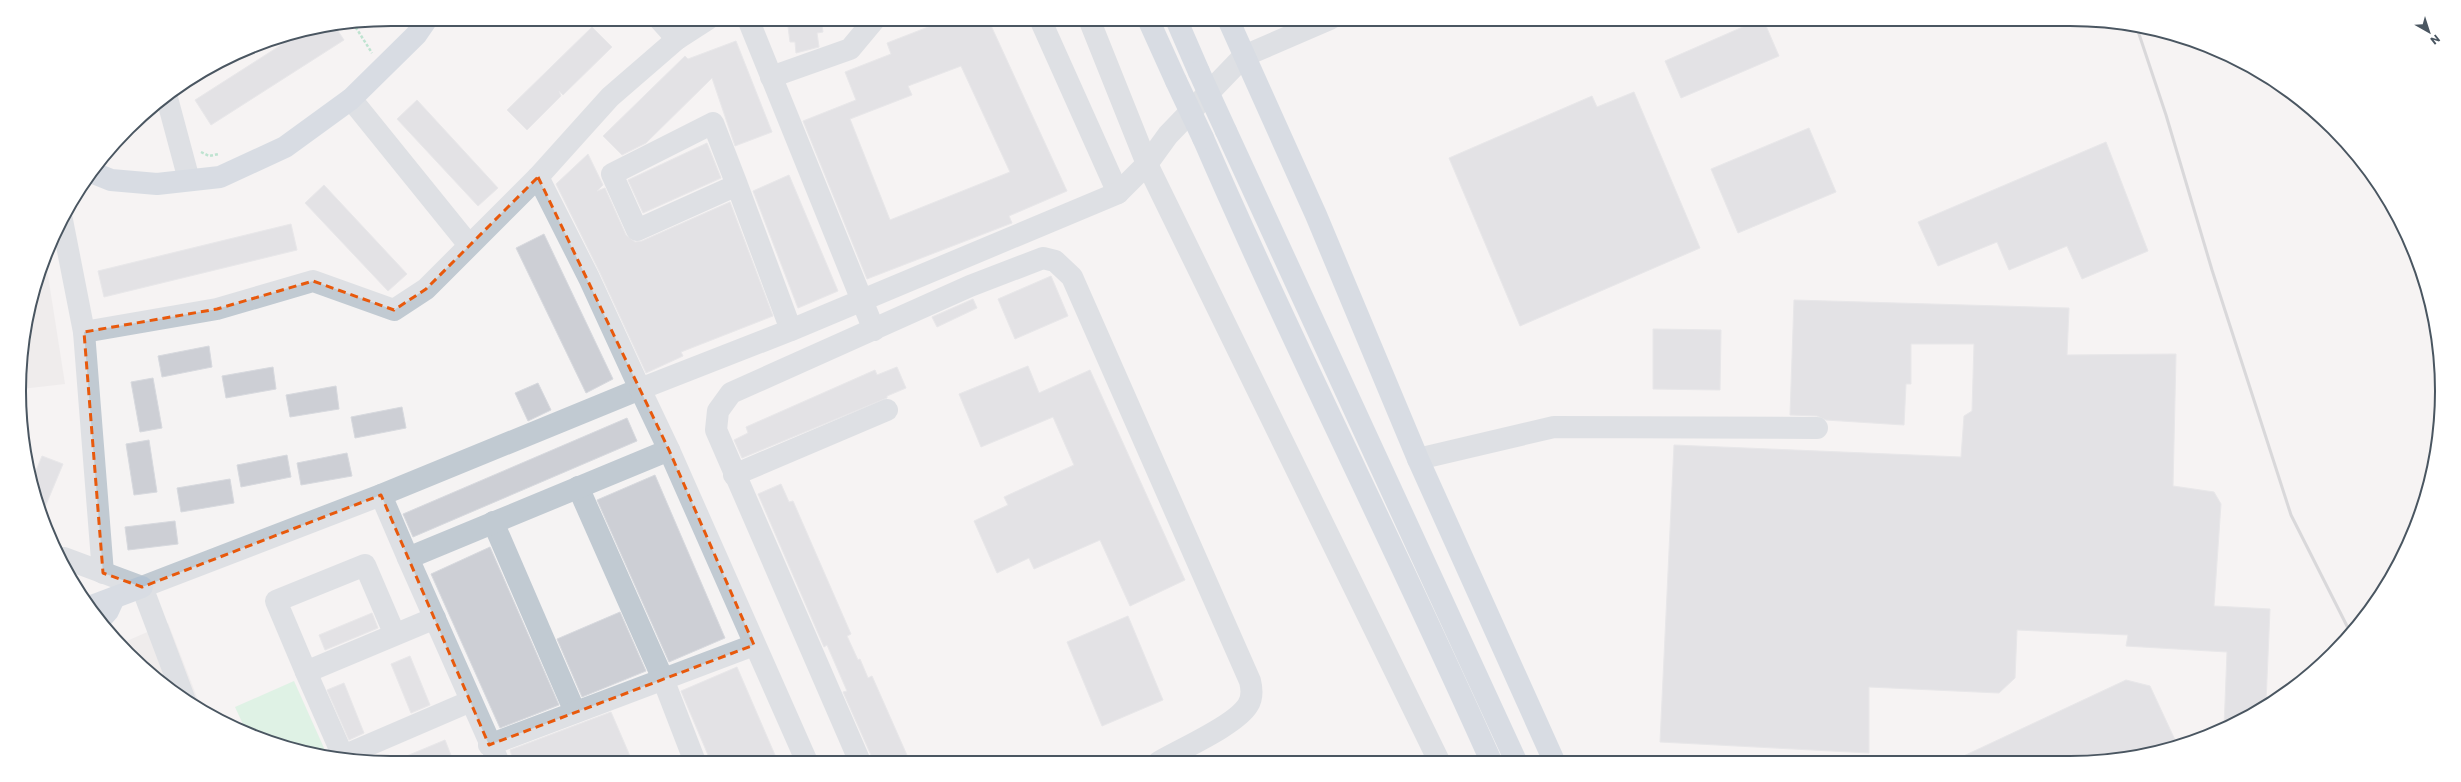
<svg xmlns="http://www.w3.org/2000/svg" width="2461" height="782" font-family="Poppins,sans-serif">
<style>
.education{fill:#e6e4e5}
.green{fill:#c3f1d5}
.building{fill:#cdcfd5;stroke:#d7d9de;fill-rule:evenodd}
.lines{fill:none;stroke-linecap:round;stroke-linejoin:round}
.path{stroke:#7ad0a6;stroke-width:2.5;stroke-dasharray:3 2;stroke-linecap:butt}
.minor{stroke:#c1cad2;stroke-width:22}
.major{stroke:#b3c2d1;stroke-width:22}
.rail{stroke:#b5b8bd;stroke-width:3}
.major-bridge{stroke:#b3c2d1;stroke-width:22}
.marked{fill:none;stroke:#e8590c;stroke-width:3;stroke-dasharray:8 5;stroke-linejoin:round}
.rim{fill:none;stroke:#4a5661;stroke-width:2}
</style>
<rect width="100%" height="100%" fill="#f5f3f3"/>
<g class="education">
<polygon points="46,263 65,384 21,389 22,343"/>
<polygon points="168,623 202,710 184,700 128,654 120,644"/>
</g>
<polygon class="green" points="294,681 328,757 248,735 235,707"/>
<g class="building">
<polygon points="787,19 821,19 823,32 817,33 819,47 796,53 795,42 790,42"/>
<path d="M940,19h48l79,172 -58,25 3,7 -145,56 -64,-158 53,-21 -11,-28 46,-18 -4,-11 54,-21zM961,66l49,106 -120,48 -40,-101 62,-24 -4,-9z"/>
<polygon points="1761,19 1763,19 1779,56 1681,98 1665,61"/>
<polygon points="334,25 344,40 211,125 195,100 303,31"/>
<polygon points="592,27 612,47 563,95 559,91 561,96 527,130 507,110"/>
<polygon points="736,41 772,132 735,146 712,78 646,143 622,155 603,136 685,56 688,59"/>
<polygon points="1634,92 1700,248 1520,326 1449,158 1592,96 1597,107"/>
<polygon points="417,100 498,188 478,206 397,119"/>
<polygon points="1809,128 1836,192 1738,233 1711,169"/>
<polygon points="2106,142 2148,251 2082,279 2067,246 2009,270 1997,242 1938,266 1918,222"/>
<polygon points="707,143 721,178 643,213 628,180"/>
<polygon points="588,154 603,185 597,191 605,188 626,235 635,242 642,241 730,202 773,316 681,352 683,356 646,373 600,273 556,184"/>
<polygon points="789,175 838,291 798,308 753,191"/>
<polygon points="324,185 407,274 388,291 305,203"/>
<polygon points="291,224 297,250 104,297 98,271"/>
<polygon points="544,234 613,379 586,393 516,248"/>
<polygon points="1051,276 1068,316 1015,339 998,299"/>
<polygon points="973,299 977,308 937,327 932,317"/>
<polygon points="1794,300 2069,308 2067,355 2176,354 2173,486 2214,492 2221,504 2214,606 2270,609 2266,702 2235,725 2224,728 2227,652 2126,646 2128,635 2017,630 2015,678 1999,693 1869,687 1869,753 1660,742 1674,445 1961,457 1964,416 1972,411 1974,344 1911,344 1911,384 1906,384 1904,425 1826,420 1817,416 1790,415"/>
<polygon points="1653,329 1721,330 1720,390 1653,389"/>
<polygon points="209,346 212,367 162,377 158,356"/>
<polygon points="1028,366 1039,393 1090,370 1185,580 1130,606 1100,540 1034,569 1029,558 997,573 974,521 1008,505 1004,497 1074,465 1053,417 981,447 959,394"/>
<polygon points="273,367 276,389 226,398 222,376"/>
<polygon points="897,367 906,388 887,396 887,398 742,458 734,440 748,433 746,427 875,370 877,375"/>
<polygon points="153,378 162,428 140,432 131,382"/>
<polygon points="538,383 551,410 528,421 515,393"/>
<polygon points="336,386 339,409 290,417 286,395"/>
<polygon points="402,407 406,428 355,438 351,417"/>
<polygon points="627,418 637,441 413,537 403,514"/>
<polygon points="149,440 157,492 134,495 126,444"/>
<polygon points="347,453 352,476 301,485 297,463"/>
<polygon points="287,455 291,477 241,487 237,465"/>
<polygon points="42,456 63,464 43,512 31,483"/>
<polygon points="655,475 725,638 669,662 597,500"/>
<polygon points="230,479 234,503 181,512 177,488"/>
<polygon points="781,484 789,502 793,501 851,634 847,636 858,660 860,659 868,678 872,676 910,762 874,762 843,692 847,691 827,645 824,647 758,494"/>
<polygon points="175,521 178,544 128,550 125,527"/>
<polygon points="490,547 559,705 500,728 431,574"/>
<polygon points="620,612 646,671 582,697 557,639"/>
<polygon points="372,613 378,628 325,650 319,635"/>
<polygon points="1128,616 1163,700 1102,726 1067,642"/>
<polygon points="410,656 430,705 411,713 391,664"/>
<polygon points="737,667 778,762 711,762 686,703 681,691"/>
<polygon points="2126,680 2150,686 2176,742 2119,760 1955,760"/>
<polygon points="344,683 364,733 349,740 327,690"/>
<polygon points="611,712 633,763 514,763 510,750"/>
<polygon points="445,740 454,763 390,763"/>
</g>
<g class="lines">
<g class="path">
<polyline points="353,23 372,53"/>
<polyline points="201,152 209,156 219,154"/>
</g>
<g class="minor">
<polyline points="659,19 677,39"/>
<polyline points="748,19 874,330"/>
<polyline points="1040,19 1118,193"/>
<polyline points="1089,19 1147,164 1439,761"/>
<polyline points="771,77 850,49 875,19"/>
<polyline points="167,98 189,180"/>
<polyline points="351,99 469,245"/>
<polyline points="737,185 713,123 612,174 637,230 737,185 791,330"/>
<polyline points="62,220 84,332 103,573"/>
<polyline points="84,332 217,309 313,281 394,310 426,289 538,177 610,97 677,39 708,19"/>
<polyline points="1418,459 1554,427 1817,428"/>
<polyline points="734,475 887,410"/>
<polyline points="578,487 663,679 695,762"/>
<polyline points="381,495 408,558"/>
<polyline points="493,522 575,712"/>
<polyline points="64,558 142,587 381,495 640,389 589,278 538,177"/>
<polyline points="142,587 185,701"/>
<polyline points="395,635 365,565 276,601 306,672 435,618"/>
<polyline points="306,672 343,756 471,701"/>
<polyline points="489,745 754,645"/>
<polyline points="807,762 669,450 640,389 791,330 1118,193 1147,164 1168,135 1244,56 1330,19"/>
<path d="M860,762l-144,-332 2,-19 13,-18 239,-107 73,-28 12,3 17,16 178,404c2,8 3,16 -2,24 -12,20 -67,44 -89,57"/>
<polyline points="499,763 408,558 669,450"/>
</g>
<g class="major">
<polyline points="1148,19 1176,81"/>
<polyline points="1176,19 1199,72"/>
<polyline points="1228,19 1316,215 1418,459 1554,761"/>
<polyline points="1226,131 1516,761"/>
<path d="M1203,138c91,210 195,414 288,623"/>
<polyline points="91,172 111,180 157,184 220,177 285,147 351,99 416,35 427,19"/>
<polyline points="89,607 142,587"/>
<polyline points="100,620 108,611 114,598"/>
</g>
<polyline class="rail" points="2136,25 2166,115 2212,270 2291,515 2350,632"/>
<g class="major-bridge">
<polyline points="1199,72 1226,131"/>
<polyline points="1176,81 1203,138"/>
</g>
</g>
<path d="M0 0H2461V782H0ZM538,177l131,273 85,195 -265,100 -108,-250 -239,92 -39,-14 -19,-241 133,-23 96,-28 81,29 32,-21z" fill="#f5f3f3" fill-opacity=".55" fill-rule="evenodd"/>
<path class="marked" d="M538,177l131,273 85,195 -265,100 -108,-250 -239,92 -39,-14 -19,-241 133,-23 96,-28 81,29 32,-21z"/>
<path d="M0 0H2461V782H0ZM391 26H2070A365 365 0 0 1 2435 391V391A365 365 0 0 1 2070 756H391A365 365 0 0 1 26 391V391A365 365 0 0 1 391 26Z" fill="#fff" fill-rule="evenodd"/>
<path class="rim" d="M391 26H2070A365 365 0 0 1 2435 391V391A365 365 0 0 1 2070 756H391A365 365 0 0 1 26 391V391A365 365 0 0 1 391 26Z"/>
<g transform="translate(2429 32) rotate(141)" stroke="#ffffff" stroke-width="3" paint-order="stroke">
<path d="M0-3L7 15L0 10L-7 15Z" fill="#4a5661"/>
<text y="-6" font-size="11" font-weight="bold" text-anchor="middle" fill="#4a5661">N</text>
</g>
</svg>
